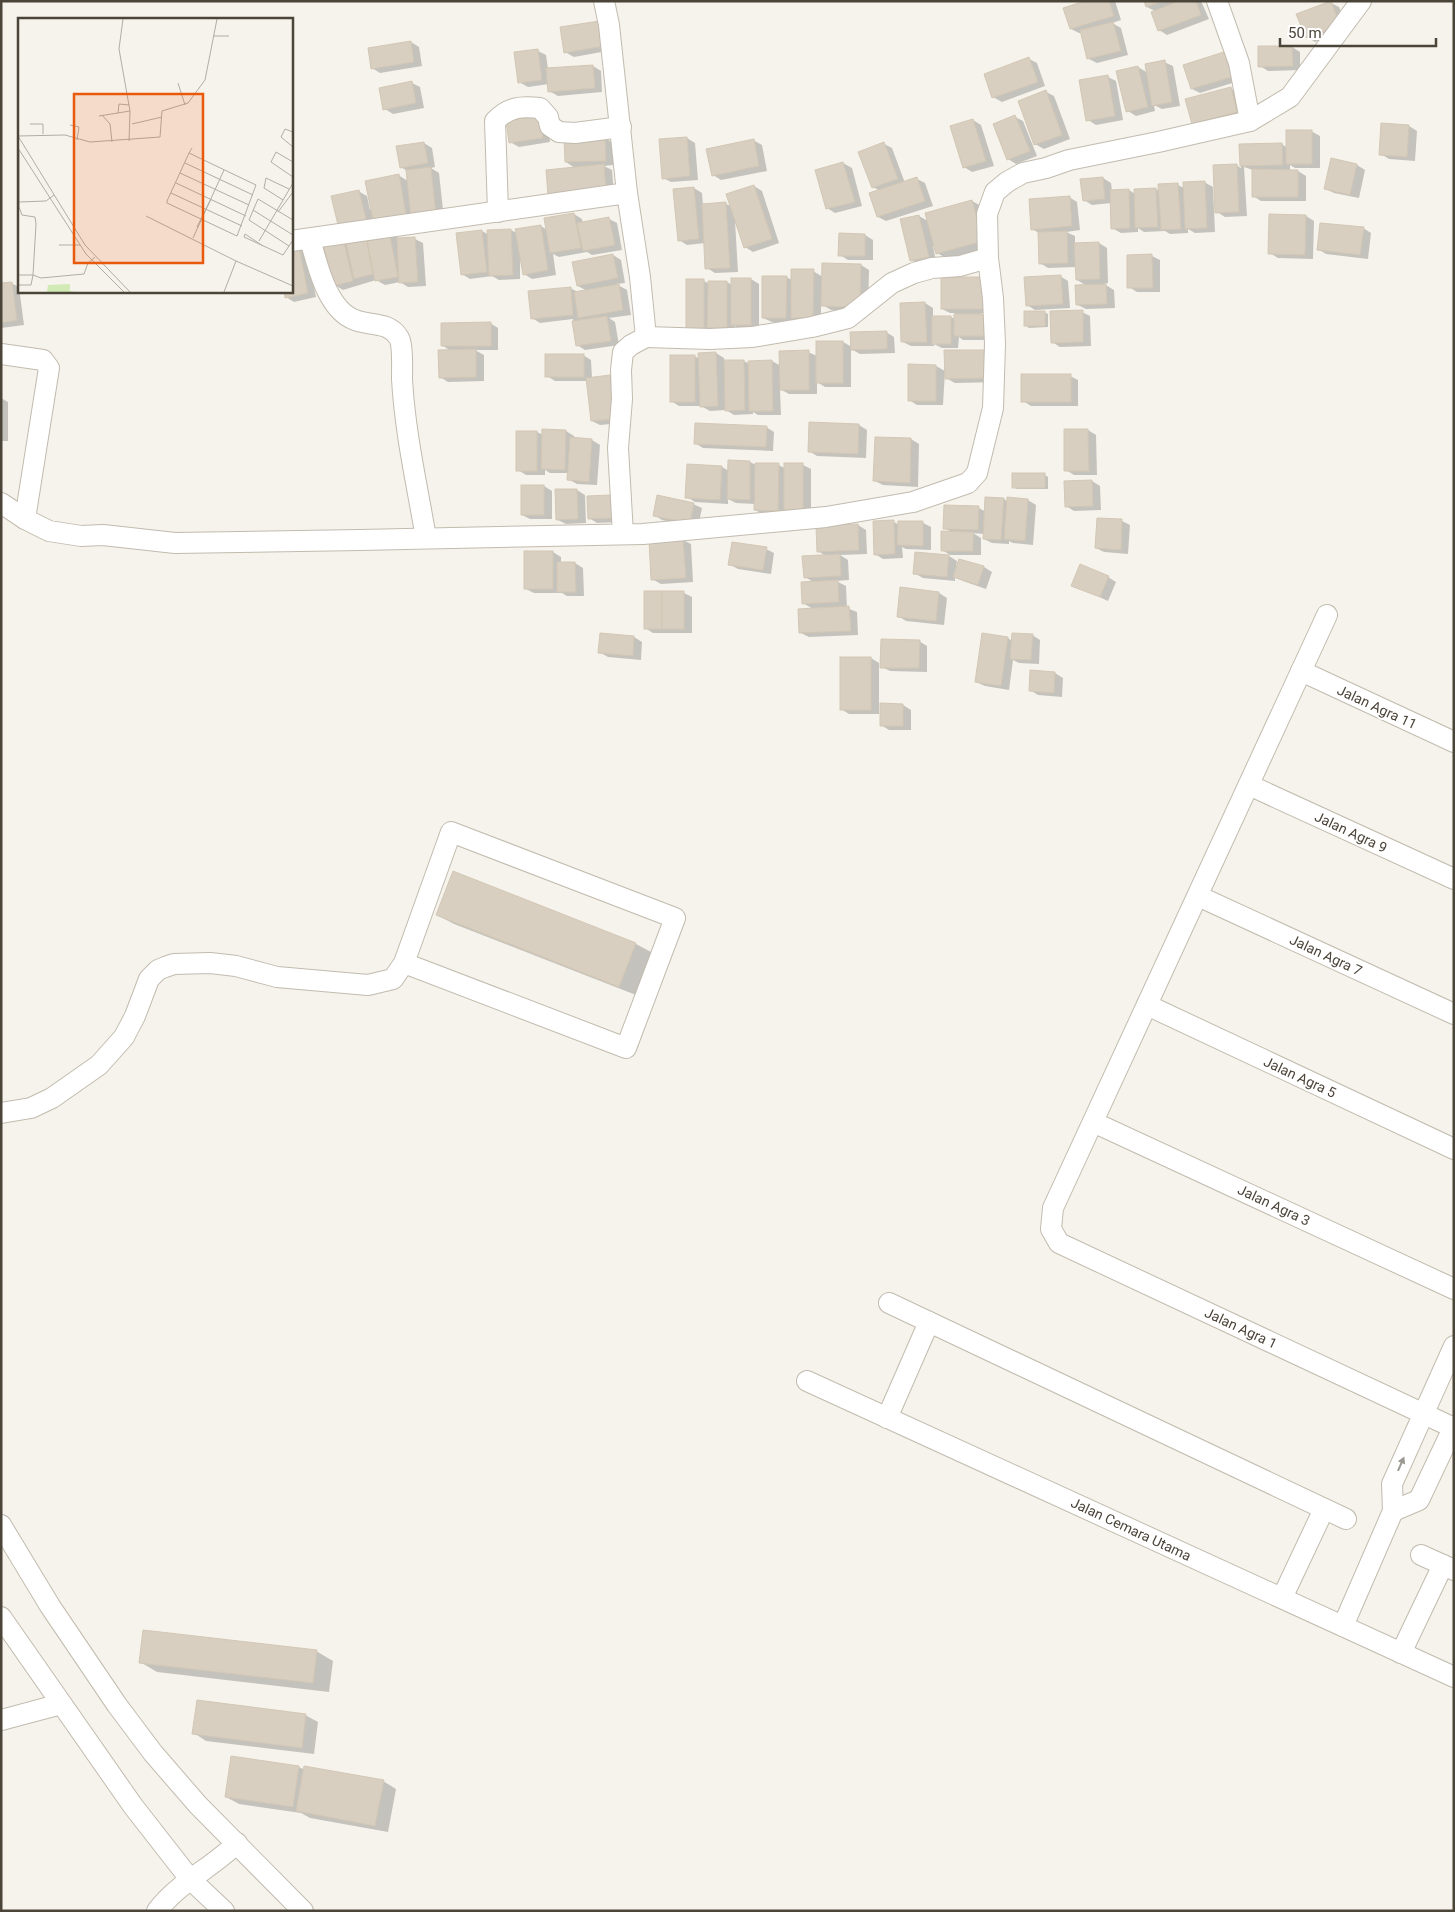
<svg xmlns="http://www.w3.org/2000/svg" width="1455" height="1912" font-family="Roboto,sans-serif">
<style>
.shadow{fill:#0003}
.building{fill:#d8cfc1;stroke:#d3c7b4}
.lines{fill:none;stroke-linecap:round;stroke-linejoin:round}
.minor-casing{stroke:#c2bbae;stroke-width:22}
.minor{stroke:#fff;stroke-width:20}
.oneway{fill:#9c9892}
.labels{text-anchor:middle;stroke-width:4;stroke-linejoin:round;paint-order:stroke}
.street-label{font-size:14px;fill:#4b4439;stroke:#fff}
.inset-road{fill:none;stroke:#b2ada4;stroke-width:1}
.view{fill:#e8590c;fill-opacity:0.15;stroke:#e8590c;stroke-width:2.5}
.inset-edge{fill:none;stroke:#4b4439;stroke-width:2.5}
</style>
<rect width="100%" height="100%" fill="#f6f3ec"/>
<g class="shadow">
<polygon points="1089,1 1115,1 1121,20 1112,23 1121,28 1128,55 1097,63 1089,59 1082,33 1079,33 1071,29"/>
<polygon points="1145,1 1201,1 1209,19 1167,35 1159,30 1155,11 1147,7"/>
<polygon points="1331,3 1339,7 1348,29 1315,42 1307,37"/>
<polygon points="562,28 618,49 574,57 565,52"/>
<polygon points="411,42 419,47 422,66 380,73 372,68"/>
<polygon points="1292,47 1300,52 1300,70 1268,71 1260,66"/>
<polygon points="538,51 546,55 548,69 593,66 601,71 602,92 558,96 549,91 549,84 528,87 519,82 516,53"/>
<polygon points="1227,53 1242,80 1200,93 1192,89"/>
<polygon points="1029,59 1037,63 1045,86 1002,102 993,97"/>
<polygon points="1164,62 1173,66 1180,106 1162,109 1154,105 1155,111 1136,116 1128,111 1138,67 1148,73"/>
<polygon points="1108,77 1116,81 1123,120 1096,125 1088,120"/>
<polygon points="412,83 420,87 424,108 393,114 385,109"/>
<polygon points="1230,88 1238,93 1245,117 1201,128 1193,124"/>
<polygon points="1046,92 1054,96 1070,139 1044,149 1035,144"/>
<polygon points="1015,117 1023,121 1037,156 1016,164 1008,159"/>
<polygon points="973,120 981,125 994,166 972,172 964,167"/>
<polygon points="547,122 550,142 519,147 510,142"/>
<polygon points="1383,125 1409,126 1417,131 1415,161 1389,159 1381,154"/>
<polygon points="1311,131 1320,136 1320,168 1295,168 1290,165 1290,171 1298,171 1306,176 1306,201 1261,201 1253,196 1253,170 1244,167 1247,216 1225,217 1217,212 1236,165 1241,168 1241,145 1282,144 1287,148"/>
<polygon points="605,138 613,143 613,165 604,166 612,170 614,194 566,162"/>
<polygon points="687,138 695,143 698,180 671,182 663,178"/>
<polygon points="753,140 762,145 767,171 721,180 713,175"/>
<polygon points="424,143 432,148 435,167 431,168 439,173 444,219 382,224 372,218 374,227 348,233 358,191 367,196 370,210 372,209 398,175 408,181 407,171 401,167"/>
<polygon points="884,144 892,148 905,183 917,179 925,183 933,206 886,221 878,217 880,191 873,187"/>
<polygon points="843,163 852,168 862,206 835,213 827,208"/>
<polygon points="1357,165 1365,170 1359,198 1334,193 1326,189"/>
<polygon points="1103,178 1111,183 1112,191 1129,190 1135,194 1135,190 1156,189 1160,191 1160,186 1178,185 1184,188 1204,182 1213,187 1215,232 1195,233 1188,229 1188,233 1170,234 1165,231 1144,232 1138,228 1138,232 1121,233 1112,228 1111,203 1092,205 1084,200"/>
<polygon points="754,186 762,191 779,243 753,252 745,247 735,221 738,272 715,273 707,268 705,243 687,245 679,240 694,188 702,193 703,205 726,204 731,206"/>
<polygon points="1069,197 1077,202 1080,230 1066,232 1075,236 1075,244 1099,243 1107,248 1108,283 1104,284 1114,290 1115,308 1086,309 1078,305 1087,286 1077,280 1076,267 1048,268 1040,263 1039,233 1032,229"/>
<polygon points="972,201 985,208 995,247 950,260 937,253 935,246 933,246 936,261 919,265 911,260 919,216 928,221"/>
<polygon points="574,214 582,219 583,224 609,219 617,223 622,250 592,255 587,252 559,257 553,254 556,275 532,279 524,274 521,257 520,257 520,279 499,280 492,276 470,279 462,274 482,231 489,235 511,230 518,234 541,226 547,230"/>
<polygon points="1306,216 1314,221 1313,259 1278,258 1270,253"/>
<polygon points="1363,228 1371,233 1368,259 1326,254 1318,249"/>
<polygon points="389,232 397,237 398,240 415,239 423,243 426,286 408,287 400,282 385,285 376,280 343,290 335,285 343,239"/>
<polygon points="865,235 873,240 873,260 848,260 840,255"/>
<polygon points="298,244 306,249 316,297 294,302 286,297 291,291"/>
<polygon points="613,255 621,260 625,283 616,284 627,290 631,315 609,318 615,322 619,345 585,350 577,345 573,319 540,323 532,318 570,288 578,292 587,291 578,286"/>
<polygon points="1152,256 1160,260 1160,292 1137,292 1129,287"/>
<polygon points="861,265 869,270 868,311 831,310 821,304 821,322 800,322 794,319 794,322 772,322 763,318 786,277 792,280 813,271 823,277"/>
<polygon points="1060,276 1068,281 1070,308 1035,310 1027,305"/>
<polygon points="732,279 751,279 759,284 759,329 740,329 735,326 735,332 696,334 704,281 709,284 727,282 732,285"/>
<polygon points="942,279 998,313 980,313 992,320 992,340 963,340 959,337 958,348 942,348 934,344 934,346 911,346 903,342 925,303 933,308 933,317 951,317 955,319 955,313 950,313 942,309"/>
<polygon points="11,283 19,287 24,325 1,328 1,285"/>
<polygon points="1044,312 1048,314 1048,327 1029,328 1026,326"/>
<polygon points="1082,312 1090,316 1091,346 1060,347 1052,342"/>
<polygon points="490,323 498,328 498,350 475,350 484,355 484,381 448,382 440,377 451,351 443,346"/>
<polygon points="886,332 894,337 895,353 860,354 851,349 851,387 825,387 817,382 817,394 789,394 780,389 781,415 758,415 753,412 753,414 734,415 726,410 710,411 701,406 679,406 671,401 694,356 700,359 716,353 724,358 724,361 744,361 749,364 772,361 781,366 808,352 817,356 817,342 843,342 852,347"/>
<polygon points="990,351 999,382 955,383 946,378"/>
<polygon points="583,355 591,360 592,378 610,376 618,381 622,423 600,425 592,421 587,381 555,381 547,376"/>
<polygon points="936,366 945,371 943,405 917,405 909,400"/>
<polygon points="1070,376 1078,380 1078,406 1031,406 1023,401"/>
<polygon points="1,398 8,402 8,441 1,441"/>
<polygon points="859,425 867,430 866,458 817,456 809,451"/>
<polygon points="766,427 774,432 773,451 703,448 695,443"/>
<polygon points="1088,430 1096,435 1097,475 1074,475 1066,470"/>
<polygon points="566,431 574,436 574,439 592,440 600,445 597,485 577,484 568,479 569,473 550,473 545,470 545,475 526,475 518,470 518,432 537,432 543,435"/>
<polygon points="911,439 919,444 918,487 883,485 875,481"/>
<polygon points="729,461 750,462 756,465 778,465 785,468 803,465 811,469 811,514 793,514 786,510 786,515 763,514 755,510 755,504 736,503 728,499 728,504 695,502 687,497 722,467 729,471"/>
<polygon points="1045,475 1048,477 1048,489 1017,489 1014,487"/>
<polygon points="1092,481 1100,486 1101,510 1074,511 1066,506"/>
<polygon points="522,486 544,486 552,491 552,519 530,519 522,515"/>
<polygon points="577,490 585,495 586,523 566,524 558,520 556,491"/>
<polygon points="1004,499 1008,502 1028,500 1036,505 1033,545 1013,543 1009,541 1009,544 992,543 984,539 984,534 973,533 981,538 981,555 950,555 942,550 953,533 944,528 979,508 986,512"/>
<polygon points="618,501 619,522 597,523 589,518"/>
<polygon points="693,504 702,508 698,527 662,520 654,515"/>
<polygon points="1122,521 1130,525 1128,554 1104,552 1096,548"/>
<polygon points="894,522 899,525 899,522 923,523 931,527 931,550 906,549 902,547 903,558 883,559 875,554"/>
<polygon points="858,525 866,530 867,554 840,555 848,560 849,580 836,581 846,586 847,608 857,612 858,635 809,637 801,633 813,609 803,603 815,583 805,577 826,556 818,551"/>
<polygon points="683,540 691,544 693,582 661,584 652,579"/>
<polygon points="766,549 774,553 771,574 738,569 729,564"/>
<polygon points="553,552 561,557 561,563 575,563 583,568 584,596 567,596 562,593 534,593 526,589"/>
<polygon points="949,556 957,561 956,568 960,560 984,567 992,572 986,589 963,581 955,577 955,581 923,578 914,573"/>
<polygon points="1108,577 1116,582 1108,601 1073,585"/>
<polygon points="901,589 939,593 947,598 944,625 906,621 898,616"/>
<polygon points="684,593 692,597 692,633 653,633 645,628"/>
<polygon points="1032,635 1040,640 1039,664 1019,663 1013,660 1009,690 985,686 976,682 1008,638 1012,641"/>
<polygon points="634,637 642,642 641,660 608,657 599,652"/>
<polygon points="919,641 927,646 927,672 890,671 882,667"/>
<polygon points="871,658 879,663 879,714 849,714 841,709"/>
<polygon points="1031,671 1055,673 1063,678 1062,697 1038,695 1030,690"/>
<polygon points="903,705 911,710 911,730 889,730 881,725"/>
<polygon points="454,873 636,944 653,953 636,995 454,924 437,915"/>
<polygon points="316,1651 333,1661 329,1692 157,1672 140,1662"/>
<polygon points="305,1715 318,1722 314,1754 206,1741 194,1733"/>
<polygon points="299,1767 305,1770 383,1781 396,1789 388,1832 310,1818 301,1813 239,1804 226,1797"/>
</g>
<g class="building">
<polygon points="1085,1 1109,1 1114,16 1070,29 1063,8"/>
<polygon points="1144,1 1163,1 1146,7"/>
<polygon points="1179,1 1196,1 1201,15 1158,31 1151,12"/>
<polygon points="1331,1 1340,25 1306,38 1296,14"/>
<polygon points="606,20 610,45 564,53 560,27"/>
<polygon points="1113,22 1121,51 1087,59 1080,30"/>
<polygon points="411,41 414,62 371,69 368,48"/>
<polygon points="1258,46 1292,46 1293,66 1258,67"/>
<polygon points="538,49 542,80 518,83 514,52"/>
<polygon points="1227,51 1235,76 1191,89 1183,65"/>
<polygon points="1029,57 1038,82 992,98 984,74"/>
<polygon points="1165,60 1172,102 1152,106 1145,64"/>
<polygon points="593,65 595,88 548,92 546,68"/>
<polygon points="1138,66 1148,107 1126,112 1116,71"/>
<polygon points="1108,75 1115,116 1086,121 1079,80"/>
<polygon points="412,81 416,103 383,110 379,88"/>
<polygon points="1231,87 1237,112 1192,124 1185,99"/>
<polygon points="1046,90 1062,135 1034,145 1018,101"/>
<polygon points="1015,115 1030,151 1007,160 993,124"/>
<polygon points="540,116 543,138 509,143 506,120"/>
<polygon points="973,119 986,161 963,168 950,126"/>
<polygon points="1381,123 1409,125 1407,157 1379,155"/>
<rect x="1286" y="130" width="26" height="34"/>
<polygon points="605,137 606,161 565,162 564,138"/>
<polygon points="687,137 690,176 662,179 659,139"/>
<polygon points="754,139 759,166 712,176 706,149"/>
<polygon points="424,142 428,163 400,168 396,146"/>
<polygon points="884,142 898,179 872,188 858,152"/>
<polygon points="1282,143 1283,165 1240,166 1239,144"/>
<polygon points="1331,158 1357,164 1350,195 1324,189"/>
<polygon points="843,162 855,202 826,209 815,170"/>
<polygon points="604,164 606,190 548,195 546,170"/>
<polygon points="1237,164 1239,212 1215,213 1213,165"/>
<polygon points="431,167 436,215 411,218 406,170"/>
<polygon points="1252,169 1298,170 1298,197 1252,197"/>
<polygon points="399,174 406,214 373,220 365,181"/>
<polygon points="917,177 925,201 877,217 869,193"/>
<polygon points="1103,177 1105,199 1083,201 1080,179"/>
<polygon points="1205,181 1207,228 1185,229 1183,182"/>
<polygon points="1178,183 1181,229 1161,230 1158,184"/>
<polygon points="754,185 772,239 744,248 726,194"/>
<polygon points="694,187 699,239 678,241 673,189"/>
<polygon points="1156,188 1158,227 1135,228 1134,189"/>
<polygon points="1129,189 1130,228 1111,229 1110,190"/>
<polygon points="359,190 367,223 339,229 331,196"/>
<polygon points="1070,196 1072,226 1031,230 1029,199"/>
<polygon points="972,200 983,241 936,254 925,213"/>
<polygon points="726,202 730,268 705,269 702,204"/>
<polygon points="574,213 581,248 550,253 544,218"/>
<polygon points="1269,214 1306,215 1305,255 1268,254"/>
<polygon points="919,215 929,257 910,261 900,219"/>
<polygon points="609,217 615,245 583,251 577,223"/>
<polygon points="1320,223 1364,227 1360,255 1317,250"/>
<polygon points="541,225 548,270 523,275 515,229"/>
<polygon points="511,229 513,275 489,276 487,230"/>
<polygon points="482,230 487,272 461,275 456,233"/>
<polygon points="389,231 398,277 375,281 366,235"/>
<polygon points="1067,231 1068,263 1039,264 1038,232"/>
<polygon points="839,233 865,234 865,256 838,256"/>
<polygon points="415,237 418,282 399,283 397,238"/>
<polygon points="343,238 353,281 333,286 323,243"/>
<polygon points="366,238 373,274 354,279 346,242"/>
<polygon points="1099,242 1100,279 1076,280 1074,243"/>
<polygon points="298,243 308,293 285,298 284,291 291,291 291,244"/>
<polygon points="613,254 618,278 577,286 572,262"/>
<polygon points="1152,254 1153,288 1127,288 1127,255"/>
<polygon points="822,263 861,264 860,307 821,306"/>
<polygon points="791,269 814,269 813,318 791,318"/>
<polygon points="1061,275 1063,304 1026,306 1024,277"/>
<polygon points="762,276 787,276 786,318 762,318"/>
<rect x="941" y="277" width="49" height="32"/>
<rect x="731" y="278" width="20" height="47"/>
<rect x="686" y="279" width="18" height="51"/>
<polygon points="708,281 727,281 727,328 707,328"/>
<polygon points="12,282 17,320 1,323 1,283"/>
<polygon points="619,284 623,310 578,318 574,292"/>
<polygon points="1106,284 1107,304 1076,305 1075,285"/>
<polygon points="571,287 573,315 531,319 528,291"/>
<polygon points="925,302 927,342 901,342 900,303"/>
<polygon points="1083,310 1083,342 1051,343 1050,311"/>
<rect x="1024" y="311" width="21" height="15"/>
<rect x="954" y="314" width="30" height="22"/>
<polygon points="607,316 611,341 576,346 572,321"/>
<rect x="932" y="316" width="19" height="28"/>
<polygon points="491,322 491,346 441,346 441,323"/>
<polygon points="887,331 887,349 851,350 850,332"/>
<rect x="816" y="341" width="27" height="42"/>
<polygon points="476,349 476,377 439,378 438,350"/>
<polygon points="809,350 809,390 780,390 779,351"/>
<polygon points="944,350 991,350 991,378 945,379"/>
<polygon points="716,352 718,406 700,407 698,353"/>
<rect x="545" y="354" width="39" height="23"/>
<rect x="670" y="355" width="25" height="47"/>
<polygon points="724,360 744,360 745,410 725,411"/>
<polygon points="772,360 773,411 749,411 748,361"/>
<polygon points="908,364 936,365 936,401 908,401"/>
<rect x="1021" y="374" width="50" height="28"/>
<polygon points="610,375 615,419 591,421 586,378"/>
<polygon points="809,422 859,424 858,454 808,452"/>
<polygon points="695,423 767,426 766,447 694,444"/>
<polygon points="542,429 566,430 565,470 541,469"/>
<polygon points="1064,429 1088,429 1089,471 1064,471"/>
<rect x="516" y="431" width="21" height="40"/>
<polygon points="570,437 592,439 589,482 567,480"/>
<polygon points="875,437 911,438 910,483 873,481"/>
<polygon points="728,460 750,461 750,500 727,499"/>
<polygon points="755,463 779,463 778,511 754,510"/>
<rect x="784" y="463" width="19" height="47"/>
<polygon points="687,464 722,466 720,500 685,498"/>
<rect x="1012" y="473" width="33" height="15"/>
<polygon points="1092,480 1093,506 1065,507 1064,481"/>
<rect x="521" y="485" width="23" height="30"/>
<polygon points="555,489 577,489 578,519 556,520"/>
<polygon points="611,495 612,518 588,519 587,496"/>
<polygon points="657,495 694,503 690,523 653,516"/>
<polygon points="985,497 1004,498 1001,540 983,539"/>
<polygon points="1007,497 1028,499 1025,541 1004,539"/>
<polygon points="944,505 979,506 978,530 943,529"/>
<polygon points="1097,518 1122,519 1121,550 1095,548"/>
<polygon points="894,520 895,554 874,555 873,521"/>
<polygon points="898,521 923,521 923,546 897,545"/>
<polygon points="858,524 859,550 817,552 816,525"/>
<polygon points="941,531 973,532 973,551 941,551"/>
<polygon points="683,538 686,578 651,580 649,540"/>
<polygon points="732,542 767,547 763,570 728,565"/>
<rect x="524" y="551" width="29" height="38"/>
<polygon points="915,552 949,555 947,577 913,574"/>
<polygon points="840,554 841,576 804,578 802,556"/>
<polygon points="959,559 984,566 978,585 953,577"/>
<polygon points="557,562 575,562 576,592 557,592"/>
<polygon points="1080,564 1109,576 1100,597 1071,586"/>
<polygon points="838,580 839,602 802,604 801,582"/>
<polygon points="900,587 939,592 936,621 897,617"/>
<rect x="644" y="591" width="18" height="38"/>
<rect x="662" y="591" width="22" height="38"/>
<polygon points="849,606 851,631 799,633 798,609"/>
<polygon points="600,633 634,636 633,656 598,653"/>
<polygon points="982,633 1008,637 1001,686 975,682"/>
<polygon points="1012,633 1033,634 1031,660 1010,659"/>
<polygon points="881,639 920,640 919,668 880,668"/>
<rect x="840" y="657" width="31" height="53"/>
<polygon points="1030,670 1055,672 1054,693 1029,691"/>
<polygon points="880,703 903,704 903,726 880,726"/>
<polygon points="453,871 636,943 619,987 436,915"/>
<polygon points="143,1630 317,1650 313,1683 139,1663"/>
<polygon points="197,1700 306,1714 302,1748 192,1734"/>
<polygon points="231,1756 299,1766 293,1807 225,1797"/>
<polygon points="304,1766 384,1780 375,1826 296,1811"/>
</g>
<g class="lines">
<defs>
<g id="minor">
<polyline points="604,1 609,25 627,193"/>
<polyline points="1217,1 1239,63 1250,121"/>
<path d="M498,212l-3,-91c14,-14 25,-15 45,-13l8,9 2,9 9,6 16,1 46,-6"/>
<path d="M310,239c7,25 17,71 45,81 15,6 34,1 44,18 4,7 3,32 3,41 3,54 15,106 24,159"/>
<polyline points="291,241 627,193 640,277 646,337 631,345 623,352 621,370 622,399 618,448 623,534"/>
<polyline points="646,337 710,339 752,337 812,327 848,318 892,283 914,273 932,268 960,266 988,258"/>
<polyline points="1,354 43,360 49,368 25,519"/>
<polyline points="1,503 25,519 49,531 81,536 103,535 175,543 360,540 643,534 826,517 913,502 968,483 977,473 993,408 995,344 993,298 988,258 987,214 995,192 1007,182 1023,173 1046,168 1069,160 1158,142 1250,121 1290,97 1361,1"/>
<polyline points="1327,615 1053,1208 1051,1229 1059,1243 1454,1428"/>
<polyline points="1301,671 1454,742"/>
<polyline points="1249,785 1454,879"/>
<polyline points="1198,896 1454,1014"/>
<polyline points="1147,1005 1454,1149"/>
<polyline points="1,1113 31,1108 52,1098 99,1065 124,1037 135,1016 149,979 158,970 165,967 174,964 210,963 236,966 277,977 368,985 393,979 404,963 626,1048 675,918 451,832 404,963"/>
<polyline points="1093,1122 1454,1289"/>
<polyline points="889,1303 1346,1519"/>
<polyline points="807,1381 1454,1677"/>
<polyline points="887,1418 929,1322"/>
<polyline points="1393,1511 1419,1500 1454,1426"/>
<polyline points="1,1525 50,1606 117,1705 153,1753 198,1805 303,1911"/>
<polyline points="1421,1555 1454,1570"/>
<polyline points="1282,1598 1324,1509"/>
<polyline points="1,1617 133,1806 190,1879 224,1911"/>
<polyline points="1343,1626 1393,1511 1392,1484 1454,1346"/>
<polyline points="1401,1653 1443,1565"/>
<polyline points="1,1720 61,1704"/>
<path d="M157,1911c22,-29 55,-43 80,-68"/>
</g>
</defs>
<use href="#minor" class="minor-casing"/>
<use href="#minor" class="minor"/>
</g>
<defs><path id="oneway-solid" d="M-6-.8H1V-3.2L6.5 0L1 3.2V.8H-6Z" transform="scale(1.25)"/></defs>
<use class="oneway" href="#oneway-solid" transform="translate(1401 1464) rotate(-66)"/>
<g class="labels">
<g class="street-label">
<text transform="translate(1377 707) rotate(25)" y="5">Jalan Agra 11</text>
<text transform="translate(1351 832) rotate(25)" y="5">Jalan Agra 9</text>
<text transform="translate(1326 955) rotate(25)" y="5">Jalan Agra 7</text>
<text transform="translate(1300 1077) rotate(25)" y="5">Jalan Agra 5</text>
<text transform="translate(1274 1205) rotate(25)" y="5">Jalan Agra 3</text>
<text transform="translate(1241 1328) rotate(25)" y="5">Jalan Agra 1</text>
<text transform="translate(1131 1529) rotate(25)" y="5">Jalan Cemara Utama</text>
</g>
</g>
<g transform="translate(18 18)">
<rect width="275" height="275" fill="#f6f3ec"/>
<path d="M52,266v7l6,1h-29l1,-7z" fill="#d2eab5"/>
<path class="inset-road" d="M105,1l-4,30 11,62M195,18h16M160,65l7,22M100,95l1,-9 10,1M84,97l8,9 2,18M81,98l31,-5 -1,30M12,106h13v10M114,106l30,-7M52,107l9,2 -2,13M275,114l-8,-3 -4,8 12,10M0,118l47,-1 25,7 70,-5 2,-26 26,-8 17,-23 12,-61M0,118l67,109 45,47M0,130l68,106 38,38M1,132v57M171,135l67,32 -19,51 -70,-33v-2l22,-48 3,-5M275,144l-17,-10 -5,10 22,15M167,145l68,32M162,155l69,32M158,165l70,33M153,175l71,33M265,182l-19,-12 2,-10 23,11M1,184l27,-1 8,-6M235,192l40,25M260,194l15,-20M128,198l90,45M179,209l14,-28M227,216l-1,3 39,18 10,-15M227,216l18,12M175,220l31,-68M241,223l34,-58M41,227h21M271,228l-40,-26 9,-21 35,21M0,257h15l3,-51 -1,-7 -13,-2 -3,-8M0,267h13l2,-10 8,3 43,-4 4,-11 7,-6M206,274l12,-31 57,25"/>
<path class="view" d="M56,76h129v169h-129z"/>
<rect width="275" height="275" class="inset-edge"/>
</g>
<rect width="1455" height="1912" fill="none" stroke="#4b4439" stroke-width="5"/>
<path d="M1280 38v8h156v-8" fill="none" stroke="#4b4439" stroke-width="2.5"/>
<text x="1288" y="38" font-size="15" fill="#4b4439" stroke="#ffffff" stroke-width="4" paint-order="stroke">50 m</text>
</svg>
